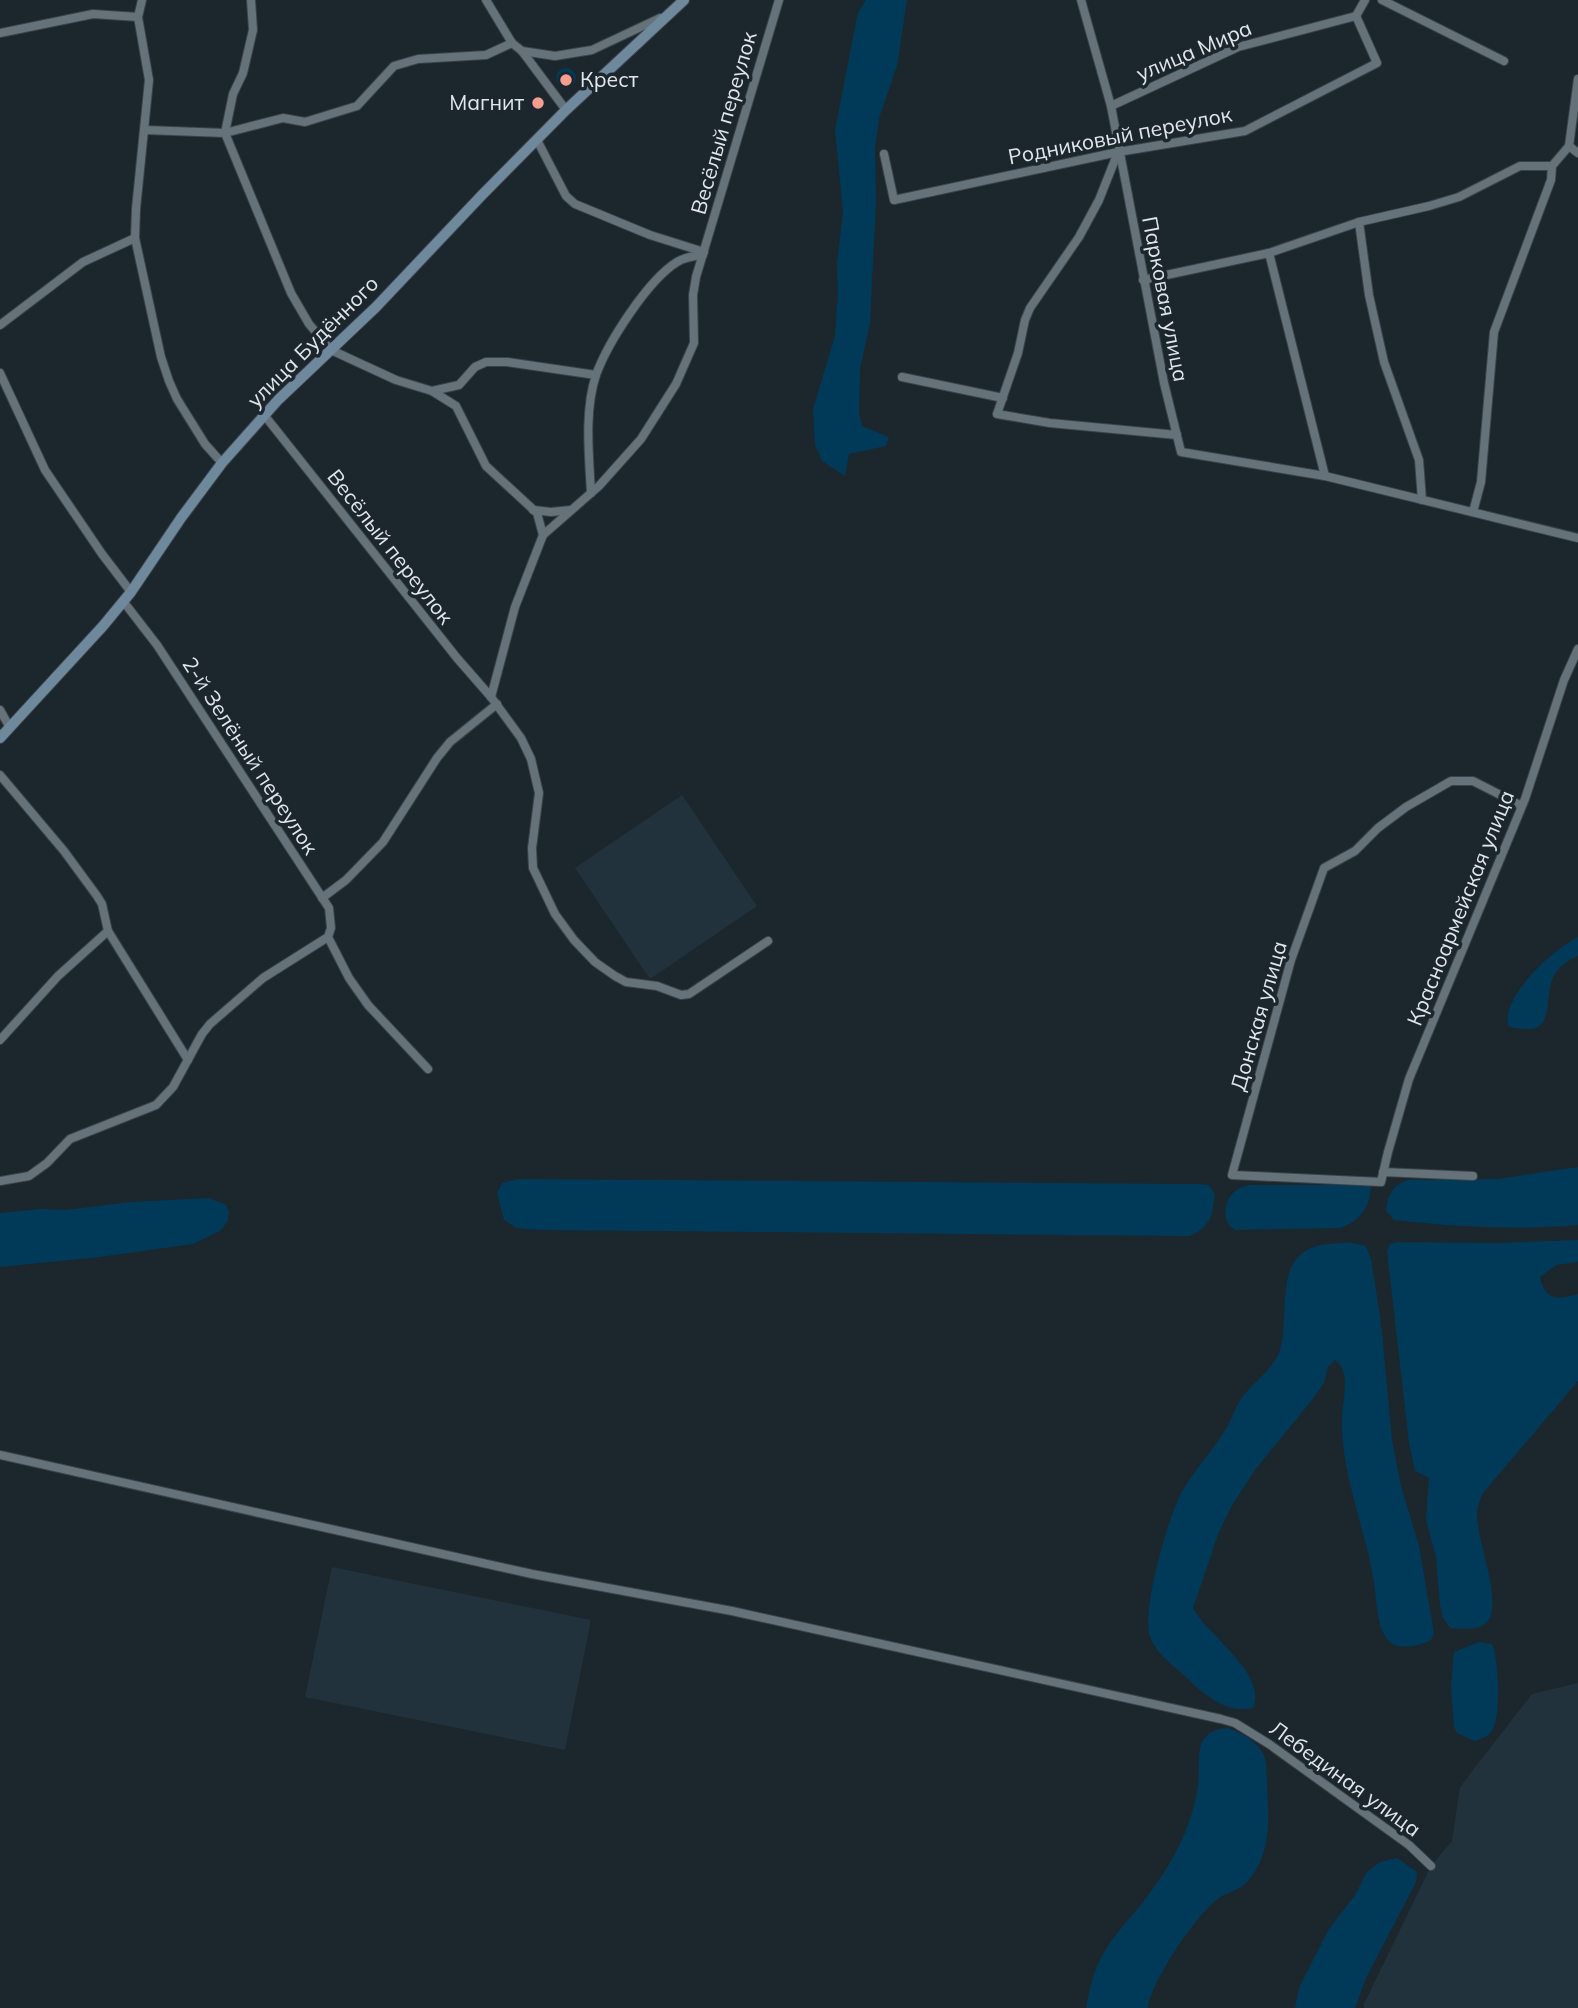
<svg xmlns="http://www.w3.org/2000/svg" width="1578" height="2008" font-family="Mulish,sans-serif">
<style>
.built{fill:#22323d}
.green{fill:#003a58}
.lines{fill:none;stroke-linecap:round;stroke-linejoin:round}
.minor-casing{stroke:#3b4349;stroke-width:10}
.secondary-casing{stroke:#3b4349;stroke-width:12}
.minor{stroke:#66727a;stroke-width:8}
.secondary{stroke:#6e899c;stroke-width:10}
.poi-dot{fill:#f59d8f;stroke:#1c262d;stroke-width:2.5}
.labels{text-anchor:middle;stroke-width:7;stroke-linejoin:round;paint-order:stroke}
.street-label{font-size:21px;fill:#e1e8ec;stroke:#1c262d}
.poi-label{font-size:21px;fill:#e1e8ec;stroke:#1c262d;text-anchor:start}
</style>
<rect width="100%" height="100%" fill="#1c262d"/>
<g class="built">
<polygon points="682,795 757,906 650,979 575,868"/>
<polygon points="332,1567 591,1620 565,1750 305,1697"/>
<polygon points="1578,1683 1578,2008 1364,2008 1364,2004 1431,1866 1452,1841 1460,1787 1532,1694"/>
</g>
<g class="green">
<polygon points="866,0 907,0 897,66 880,115 875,146 876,202 870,323 860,369 859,412 862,426 889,437 886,446 849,454 845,476 822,461 815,445 813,409 835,336 838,293 837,264 843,212 835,130 858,12"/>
<circle cx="566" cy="78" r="10"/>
<path d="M1578,937v19c-11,5 -20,11 -25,22 -10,21 3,53 -29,51 -7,-1 -10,0 -16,-4 -7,-29 47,-77 70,-88z"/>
<path d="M1578,1167v58c-61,5 -123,2 -184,-5l-8,-9c1,-16 7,-26 22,-31l90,-1z"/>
<path d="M519,1179l679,5 11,1 6,9c-3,21 -3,33 -26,42l-652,-6 -20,-2 -13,-8 -7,-27 5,-10z"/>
<path d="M1251,1185h114l6,2c-2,22 -10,33 -31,41l-105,2c-14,-8 -12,-29 0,-39 5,-4 10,-5 16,-6z"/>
<polygon points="208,1198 225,1204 229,1211 228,1221 220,1231 193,1244 100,1257 0,1267 0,1213 41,1209 65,1210 130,1202"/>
<path d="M1578,1240v22l-22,3 -16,12c5,24 17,23 38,17v87l-95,112c-3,7 -6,14 -6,21 -1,24 27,91 10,108 -8,9 -27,7 -37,6l-7,-10 -3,-13 -4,-47 -10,-39 3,-41 -14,-7 -6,-28 -22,-192 3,-7 7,-2 98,1z"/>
<path d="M1347,1242l19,4 5,13 10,63 11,118 9,46 18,60 15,87 -3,7c-12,6 -34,12 -44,-1 -12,-17 -10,-43 -14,-62 -9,-52 -32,-104 -31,-157 0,-19 10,-48 -7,-60l-7,7 -4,16 -12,17 -57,70 -24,37 -12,25 -26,76c13,26 75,66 60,100 -25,6 -48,-12 -65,-29 -13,-13 -32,-24 -38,-43 -9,-25 19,-124 34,-148 12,-20 28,-37 40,-56 7,-10 10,-23 17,-33 11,-16 29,-27 37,-44 14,-30 -6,-91 33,-107 10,-5 25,-4 36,-6z"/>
<path d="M1479,1642l13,2c7,16 9,70 1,85 -4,8 -12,10 -19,12l-17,-8 -3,-6 -3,-41 3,-34z"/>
<path d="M1228,1728c12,4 27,12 34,24 6,9 4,21 5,32 1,35 6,67 -19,97 -8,10 -22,11 -32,19 -21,17 -65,82 -68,108h-62c3,-16 6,-31 13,-46 11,-24 29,-41 45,-61 14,-19 30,-42 39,-64 7,-16 13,-35 15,-52 3,-27 -7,-54 30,-57z"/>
<polygon points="1397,1858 1417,1872 1416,1882 1366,1978 1355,2008 1295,2008 1299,1988 1316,1954 1329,1929 1355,1895 1366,1873 1380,1862"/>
</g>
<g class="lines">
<defs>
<g id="minor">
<polyline points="142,0 138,17 149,80 136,209 135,238 161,357 169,381 177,399 205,444 222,463"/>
<polyline points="251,0 253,30 243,73 233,94 225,133 291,293 309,324 331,350 396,380 432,391 456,406 486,466 537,513 543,535"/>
<polyline points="486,0 512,43 522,51 566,110"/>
<polyline points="1081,0 1111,106 1164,383 1181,452 1325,476 1578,538"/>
<polyline points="1382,0 1504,61"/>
<polyline points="0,33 93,14 138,17"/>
<polyline points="522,51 555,56 592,50 660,18"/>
<polyline points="1111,106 1238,47 1356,16 1365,0"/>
<polyline points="145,130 225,133 283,118 305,122 357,106 394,66 418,59 486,55 512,43"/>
<polyline points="537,140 566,196 575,204 650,235 704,252"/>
<polyline points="1569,146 1578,153"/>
<polyline points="1118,152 1099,200 1079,237 1030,308 1025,320 1018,353 997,414 1050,423 1177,435"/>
<polyline points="884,154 894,200 1118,152 1245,131 1377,63 1356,16"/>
<polyline points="1359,222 1369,295 1384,362 1419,460 1422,500"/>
<polyline points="1269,253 1325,476"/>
<polyline points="1143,280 1269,253 1359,222 1429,206 1459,197 1520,166 1552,166"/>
<polyline points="0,325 83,262 135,238"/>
<polyline points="0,373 45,470 102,554 131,592"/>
<polyline points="902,377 1003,398"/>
<polyline points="432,391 459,385 475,367 486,362 507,362 596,375"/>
<polyline points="265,416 457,658 491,697 521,738 531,759 539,793 532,848 533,868 555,914 574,940 595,962 615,976 626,982 657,986 681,995 689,994 768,941"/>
<path d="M591,493c-2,-37 -7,-82 5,-118 12,-33 52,-95 81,-113 8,-5 17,-6 26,-7"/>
<polyline points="533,510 551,512 571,510"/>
<polyline points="1473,512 1481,482 1494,332 1551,180 1552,166 1569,146 1578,79"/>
<polyline points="123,601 157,645 329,908 331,928 328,937 349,978 368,1005 428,1069"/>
<polyline points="491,697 515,607 543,535 599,486 641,439 676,384 694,343 693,295 696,277 779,0"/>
<polyline points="0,710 9,726"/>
<polyline points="0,775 64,851 97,896 102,904 108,931 188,1060"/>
<polyline points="1522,806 1473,781 1451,781 1406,807 1378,828 1355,851 1324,868 1291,960 1232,1175 1381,1182 1388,1152 1409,1079 1525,799 1564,680 1578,649"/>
<polyline points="322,898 346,880 383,842 437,758 450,742 497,704"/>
<polyline points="0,1040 58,976 108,931"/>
<polyline points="1383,1172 1473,1176"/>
<polyline points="0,1181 29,1176 47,1163 70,1139 156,1105 173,1087 202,1034 210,1024 263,978 328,937"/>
<polyline points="0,1455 532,1574 732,1611 1221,1719 1235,1723 1269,1744 1409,1845 1431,1866"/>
</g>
<polyline id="secondary" points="0,738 103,626 131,592 181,518 222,463 278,400 376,307 482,195 566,110 684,0"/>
</defs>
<use href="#minor" class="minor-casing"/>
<use href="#secondary" class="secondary-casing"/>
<use href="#minor" class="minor"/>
<use href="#secondary" class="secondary"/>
</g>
<g class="poi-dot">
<circle cx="566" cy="80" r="7"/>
<circle cx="538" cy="103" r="7"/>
</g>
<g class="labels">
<g class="street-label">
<text transform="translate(1194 51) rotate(-23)" y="7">улица Мира</text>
<text transform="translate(724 123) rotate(-74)" y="7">Весёлый переулок</text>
<text transform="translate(1120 136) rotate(-11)" y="7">Родниковый переулок</text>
<text transform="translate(1165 299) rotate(79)" y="7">Парковая улица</text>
<text transform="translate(313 342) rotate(-45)" y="7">улица Будённого</text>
<text transform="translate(390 547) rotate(52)" y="7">Весёлый переулок</text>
<text transform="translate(250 756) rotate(57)" y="7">2-й Зелёный переулок</text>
<text transform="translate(1461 908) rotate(-68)" y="7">Красноармейская улица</text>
<text transform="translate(1259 1016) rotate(-74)" y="7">Донская улица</text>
<text transform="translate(1345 1779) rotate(36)" y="7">Лебединая улица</text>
</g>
<g class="poi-label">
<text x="580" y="87">Крест</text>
<text x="524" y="110" text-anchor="end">Магнит</text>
</g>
</g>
</svg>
